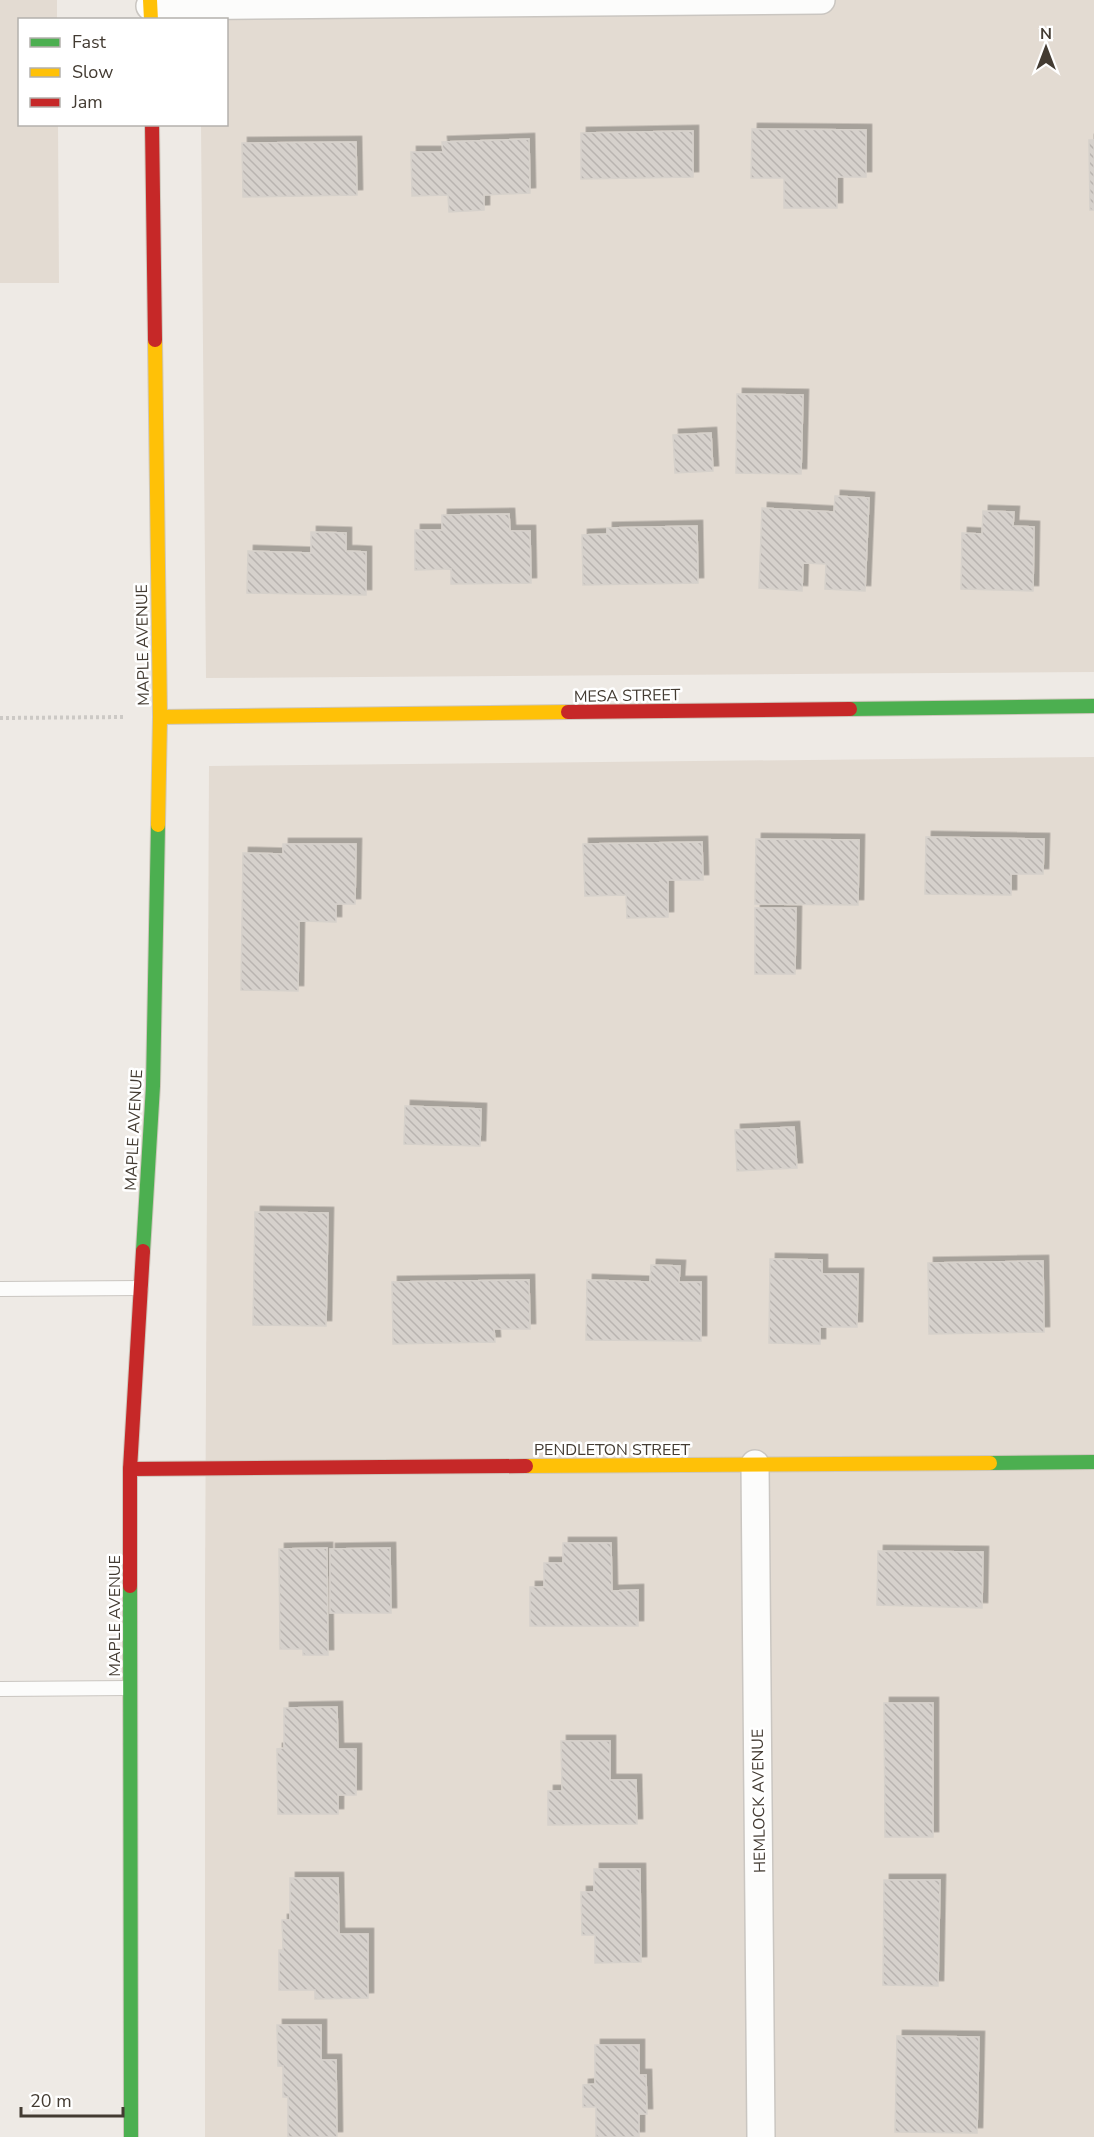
<svg xmlns="http://www.w3.org/2000/svg" width="1094" height="2137" font-family="'Nunito Sans',sans-serif">
<style>
.residential{fill:#e3dbd2}
.building{fill:url(#building-back-hatch);stroke:#d6d1cb;stroke-width:1.5;filter:url(#shadow)}
.lines{fill:none;stroke-linecap:round;stroke-linejoin:round}
.lane-casing{stroke:#cac6c1;stroke-width:16}
.street-casing{stroke:#cac6c1;stroke-width:30}
.fast-casing{stroke:#cec7bc;stroke-width:16}
.slow-casing{stroke:#cec7bc;stroke-width:16}
.jam-casing{stroke:#cec7bc;stroke-width:16}
.path{stroke:#ccc9c5;stroke-width:4;stroke-dasharray:3 3;stroke-linecap:butt}
.lane{stroke:#fcfcfb;stroke-width:14}
.street{stroke:#fcfcfb;stroke-width:27}
.fast{stroke:#4caf50;stroke-width:14}
.slow{stroke:#ffc107;stroke-width:14}
.jam{stroke:#c62828;stroke-width:14}
.labels{text-anchor:middle;stroke-width:5;stroke-linejoin:round;paint-order:stroke}
.street-label{font-size:16px;fill:#433b32;stroke:#fff}
</style>
<defs>
<pattern id="building-back-hatch" width="6" height="6" patternUnits="userSpaceOnUse" patternTransform="scale(1.5)"><rect width="6" height="6" fill="#d6d1cc"/><path d="M-1 5l2 2M0 0l6 6M5-1l2 2" fill="none" stroke="#b9b4b0"/></pattern>
<filter id="shadow"><feDropShadow dx="5.5" dy="-5.5" stdDeviation="0" flood-color="#0004"/></filter>
</defs>
<rect width="100%" height="100%" fill="#eeeae5"/>
<g class="residential">
<polygon points="0,0 57,0 57,19 20,20 20,124 58,125 59,283 0,283"/>
<polygon points="200,0 1094,0 1094,672 206,678 201,125 226,124 226,20 200,19"/>
<polygon points="1094,757 1094,2137 205,2137 205,1594 209,766"/>
</g>
<g class="building">
<polygon points="752,129 866,130 866,177 837,177 837,208 784,208 784,178 751,178"/>
<polygon points="693,131 693,177 581,179 581,133"/>
<polygon points="529,139 530,193 484,195 484,210 449,212 448,195 412,196 411,152 443,152 442,142"/>
<polygon points="1089,140 1094,140 1094,210 1090,210"/>
<polygon points="356,142 357,195 243,197 242,143"/>
<polygon points="737,394 803,395 801,474 736,473"/>
<polygon points="711,433 713,471 675,473 673,435"/>
<polygon points="835,496 869,498 865,591 825,589 826,564 803,563 802,591 759,588 762,508 834,512"/>
<polygon points="983,511 1014,512 1013,526 1034,527 1033,591 961,589 962,533 982,534"/>
<polygon points="509,514 510,531 530,531 531,583 451,584 451,569 415,570 415,530 442,530 442,515"/>
<polygon points="697,526 698,583 583,585 582,535 607,534 607,528"/>
<polygon points="311,532 346,533 346,551 366,552 366,595 247,593 248,551 311,553"/>
<polygon points="926,837 1044,839 1043,874 1011,874 1011,895 925,894"/>
<polygon points="756,839 859,840 858,905 755,904"/>
<polygon points="702,842 703,880 668,880 668,917 627,918 626,895 585,896 583,844"/>
<polygon points="283,844 356,844 355,904 336,904 336,922 299,921 298,991 241,990 243,853 283,854"/>
<polygon points="755,908 796,908 795,974 755,974"/>
<polygon points="405,1106 481,1109 480,1146 404,1144"/>
<polygon points="794,1127 797,1168 737,1171 735,1130"/>
<polygon points="255,1212 328,1213 326,1326 253,1325"/>
<polygon points="770,1259 822,1260 822,1274 858,1274 857,1327 820,1327 820,1344 769,1343"/>
<polygon points="1043,1261 1044,1332 929,1334 928,1263"/>
<polygon points="651,1265 680,1266 679,1282 701,1282 701,1341 586,1340 587,1280 650,1282"/>
<polygon points="529,1280 530,1329 494,1329 495,1342 393,1344 392,1282"/>
<polygon points="563,1543 611,1543 612,1591 638,1590 638,1626 530,1626 530,1587 544,1587 544,1563 563,1563"/>
<polygon points="327,1548 328,1655 303,1655 303,1649 280,1649 279,1549"/>
<polygon points="390,1548 391,1613 330,1613 330,1549"/>
<polygon points="878,1551 983,1552 982,1608 877,1605"/>
<polygon points="884,1703 933,1703 933,1837 885,1837"/>
<polygon points="337,1707 338,1749 356,1749 356,1795 338,1795 338,1814 278,1814 277,1749 284,1748 284,1708"/>
<polygon points="561,1741 610,1741 610,1780 636,1780 637,1824 548,1825 548,1791 562,1791"/>
<polygon points="594,1869 640,1869 641,1962 595,1963 595,1935 582,1935 581,1892 594,1892"/>
<polygon points="290,1878 338,1878 339,1934 368,1934 368,1998 315,1999 315,1990 279,1990 279,1950 283,1950 282,1920 290,1920"/>
<polygon points="884,1880 940,1880 938,1986 883,1985"/>
<polygon points="277,2025 321,2025 321,2060 336,2060 337,2137 288,2137 288,2097 283,2097 283,2066 278,2066"/>
<polygon points="897,2036 979,2037 977,2133 895,2132"/>
<polygon points="595,2045 639,2045 639,2075 646,2075 647,2114 639,2114 639,2137 596,2137 596,2107 583,2107 583,2085 595,2084"/>
</g>
<g class="lines">
<defs>
<g id="lane">
<polyline points="0,1289 141,1288"/>
<polyline points="0,1689 130,1688"/>
</g>
<g id="street">
<polyline points="150,6 821,0"/>
<polyline points="755,1464 761,2137"/>
</g>
<g id="fast">
<polyline points="850,709 1094,706"/>
<polyline points="143,1251 153,1086 158,825"/>
<polyline points="990,1463 1094,1462"/>
<polyline points="130,1586 131,2137"/>
</g>
<g id="slow">
<polyline points="150,0 151,20"/>
<polyline points="155,340 160,717 158,825"/>
<polyline points="160,717 568,712"/>
<polyline points="526,1466 990,1463"/>
</g>
<g id="jam">
<polyline points="152,124 155,340"/>
<polyline points="568,712 850,709"/>
<polyline points="130,1469 526,1466"/>
<polyline points="130,1586 130,1469 143,1251"/>
</g>
</defs>
<use href="#lane" class="lane-casing"/>
<use href="#street" class="street-casing"/>
<use href="#fast" class="fast-casing"/>
<use href="#slow" class="slow-casing"/>
<use href="#jam" class="jam-casing"/>
<polyline class="path" points="0,718 125,717"/>
<use href="#lane" class="lane"/>
<use href="#street" class="street"/>
<use href="#fast" class="fast"/>
<use href="#slow" class="slow"/>
<use href="#jam" class="jam"/>
</g>
<g class="labels">
<g class="street-label">
<text transform="translate(142 645) rotate(-91)" y="6">MAPLE AVENUE</text>
<text transform="translate(627 695) rotate(-1)" y="6">MESA STREET</text>
<text transform="translate(133 1130) rotate(-87)" y="6">MAPLE AVENUE</text>
<text x="612" y="1455">PENDLETON STREET</text>
<text transform="translate(114 1616) rotate(-90)" y="6">MAPLE AVENUE</text>
<text transform="translate(758 1801) rotate(-91)" y="6">HEMLOCK AVENUE</text>
</g>
</g>
<rect x="18" y="18" width="210" height="108" fill="#ffffff" stroke="#b4b1ad" stroke-width="1.5"/>
<rect x="30" y="38" width="30" height="9" fill="#4caf50" stroke="#b4b1ad" stroke-width="1.5"/>
<text x="72" y="48" font-size="18" fill="#433b32">Fast</text>
<rect x="30" y="68" width="30" height="9" fill="#ffc107" stroke="#b4b1ad" stroke-width="1.5"/>
<text x="72" y="78" font-size="18" fill="#433b32">Slow</text>
<rect x="30" y="98" width="30" height="9" fill="#c62828" stroke="#b4b1ad" stroke-width="1.5"/>
<text x="72" y="108" font-size="18" fill="#433b32">Jam</text>
<g transform="translate(1046 48)" stroke="#ffffff" stroke-width="4.5" paint-order="stroke">
<path d="M0-4.5L10 22L0 15L-10 22Z" fill="#433b32"/>
<text y="-9" font-size="16" font-weight="bold" text-anchor="middle" fill="#433b32">N</text>
</g>
<path d="M21 2107v9h102v-9" fill="none" stroke="#433b32" stroke-width="3"/>
<text x="30" y="2107" font-size="18" fill="#433b32" stroke="#ffffff" stroke-width="4.5" paint-order="stroke">20 m</text>
</svg>
